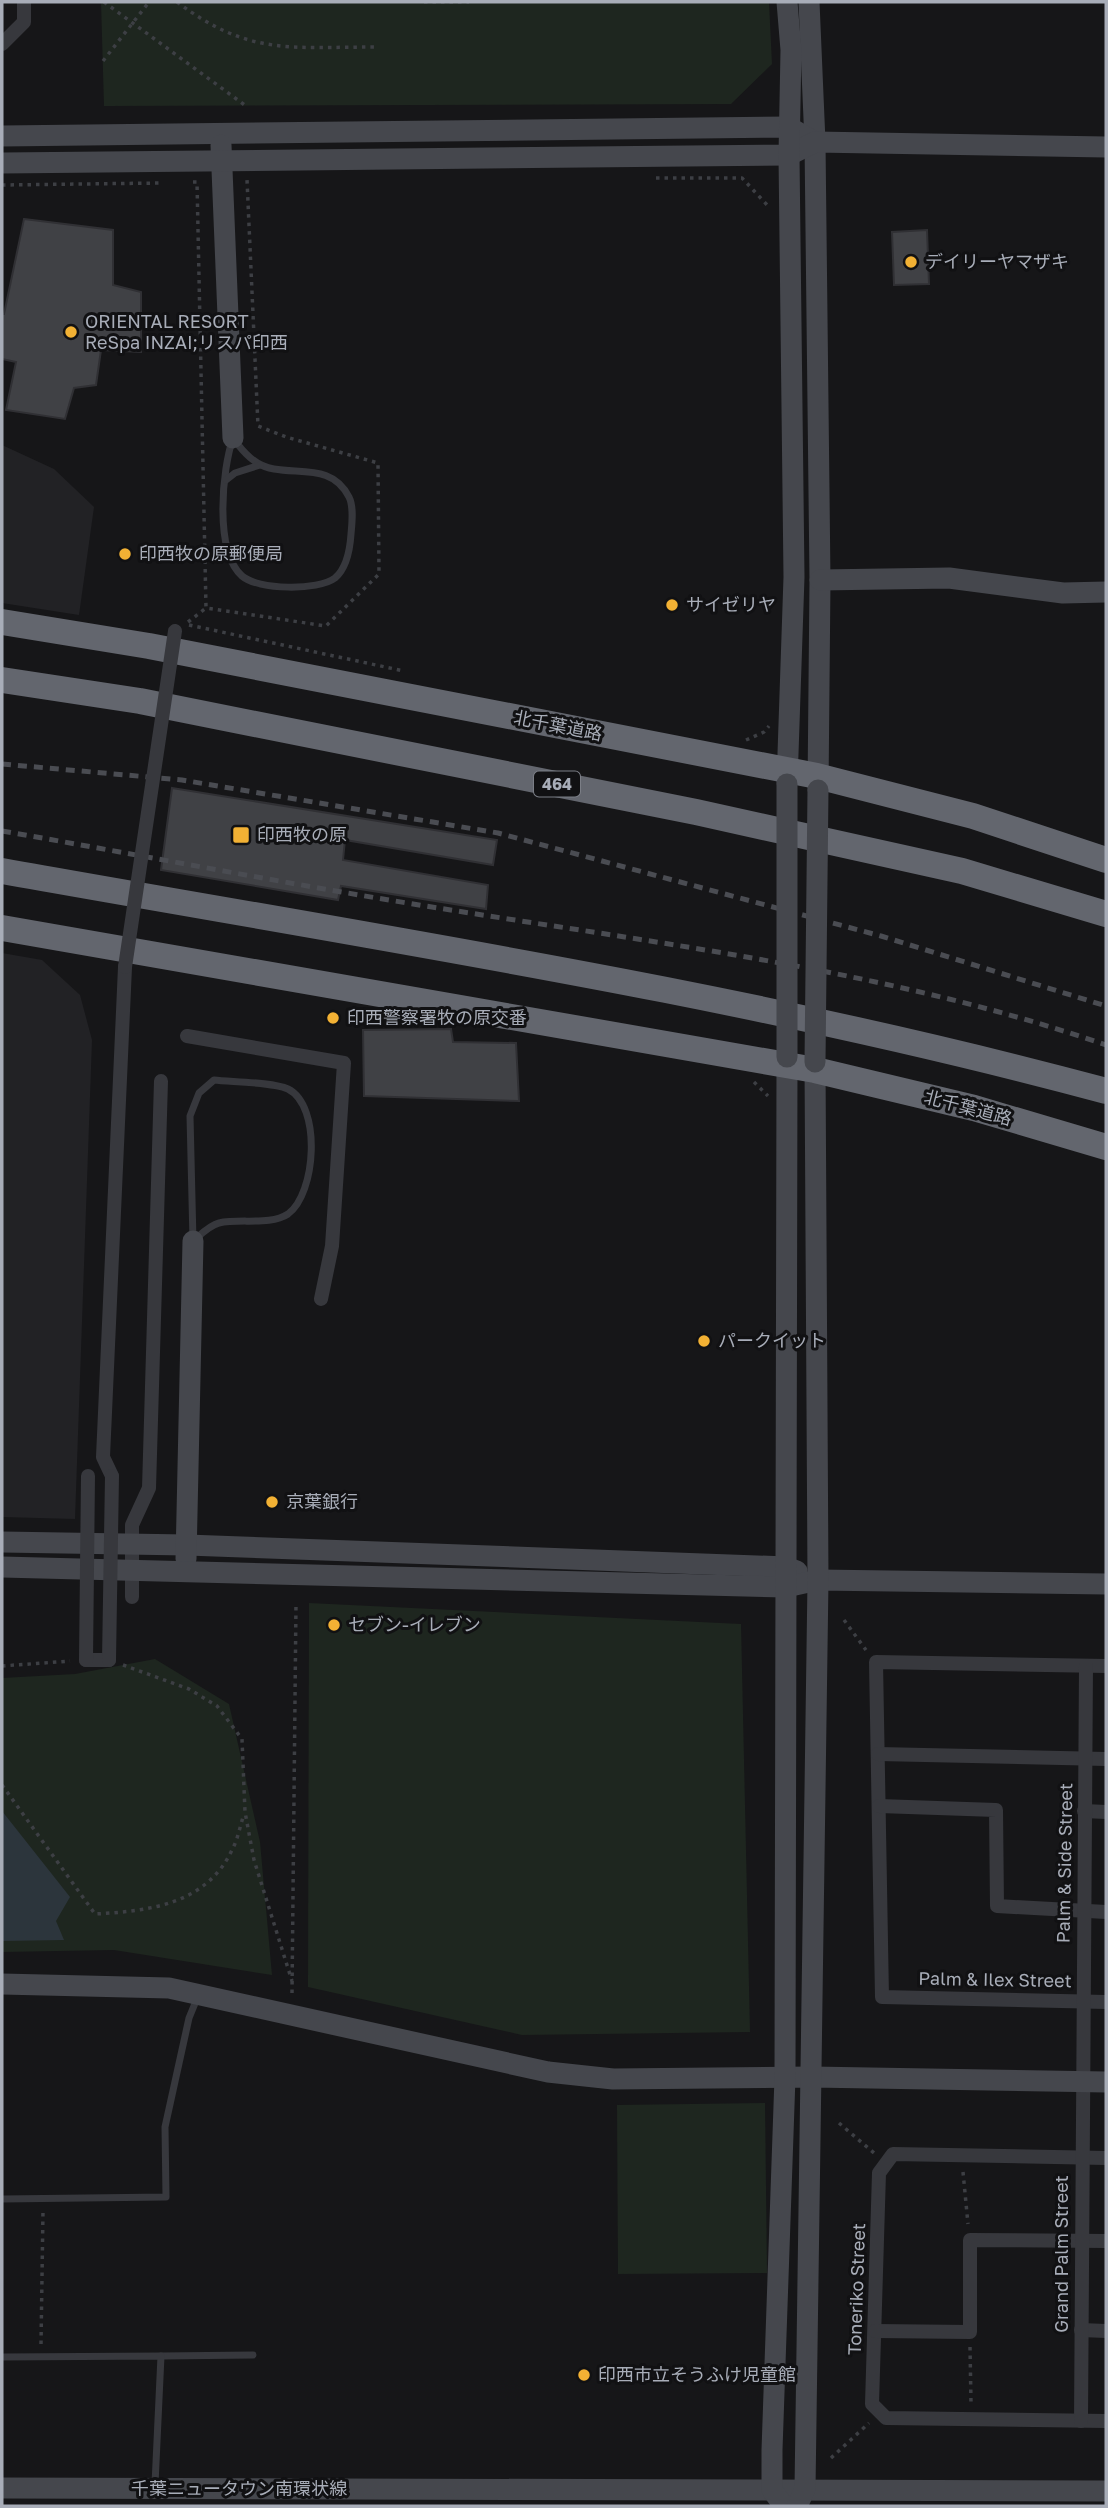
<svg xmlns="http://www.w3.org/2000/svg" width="1108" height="2508" font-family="'Golos Text','Noto Sans JP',sans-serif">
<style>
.built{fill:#222225}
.green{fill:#1e261f}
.water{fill:#2c353c}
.building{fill:#404145;stroke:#303034;stroke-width:2}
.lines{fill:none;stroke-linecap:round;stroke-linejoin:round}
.path{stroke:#3d3f44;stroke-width:3.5;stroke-dasharray:3.5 5;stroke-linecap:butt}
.lane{stroke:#37383d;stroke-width:7}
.street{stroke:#37383d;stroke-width:14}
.secondary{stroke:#45474d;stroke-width:21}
.highway{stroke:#63666e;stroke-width:26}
.rail{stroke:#4a4c52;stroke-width:5;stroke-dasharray:9 7;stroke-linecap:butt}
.street-bridge{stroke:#37383d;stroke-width:14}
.secondary-bridge{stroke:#45474d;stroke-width:21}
.poi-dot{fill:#f2b134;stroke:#111113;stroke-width:2.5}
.labels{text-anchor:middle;stroke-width:6;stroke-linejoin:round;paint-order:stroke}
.shield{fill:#111113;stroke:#7b7e86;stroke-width:2}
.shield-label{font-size:16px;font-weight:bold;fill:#a8adb8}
.poi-label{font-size:18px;fill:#a8adb8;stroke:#111113;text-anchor:start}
.street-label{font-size:18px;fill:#a8adb8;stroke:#111113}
</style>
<rect width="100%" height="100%" fill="#161618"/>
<g class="built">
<polygon points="2,445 54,469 94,507 79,615 2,603"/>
<polygon points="2,953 42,960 80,995 92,1040 75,1519 2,1517"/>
</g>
<g class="green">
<polygon points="101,2 769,2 772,64 731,104 104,106"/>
<polygon points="309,1603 741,1624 750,2032 522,2035 308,1987"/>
<polygon points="155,1659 229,1704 260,1842 272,1975 114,1950 2,1952 2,1678 75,1674"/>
<polygon points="765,2103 767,2273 618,2274 617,2105"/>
</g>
<polygon class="water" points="2,1811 70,1897 56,1921 64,1940 2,1941"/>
<g class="building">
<polygon points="24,219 113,230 113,285 141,292 141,352 101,350 96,385 74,388 65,419 6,410 16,362 2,359 2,314 4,314"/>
<polygon points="927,230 929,284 894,285 892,232"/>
<polygon points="172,788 497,840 493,865 345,840 343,860 488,885 486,909 341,886 338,900 161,870"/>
<polygon points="451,1029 453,1042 516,1043 519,1101 364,1096 363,1030"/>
</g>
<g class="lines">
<g class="path">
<polyline points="104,2 246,106"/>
<path d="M177,2c72,54 113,45 199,45"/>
<polyline points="424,2 469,2"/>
<polyline points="103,61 149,2"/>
<polyline points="656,178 742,178 769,207"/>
<polyline points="193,182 197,182 206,608 326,626 379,574 378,463 286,437 258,426 247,180"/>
<polyline points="2,185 161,183"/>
<polyline points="188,622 206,608"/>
<polyline points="189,625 404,671"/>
<polyline points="746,740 764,732 769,726"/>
<polyline points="754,1082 768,1096"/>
<polyline points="844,1620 866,1650"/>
<polyline points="123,1665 189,1689 217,1706 242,1739 245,1812 254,1860 292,1981"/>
<polyline points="2,1666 70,1661"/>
<path d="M2,1785l93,129c53,-3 111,-9 137,-64 6,-11 8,-24 12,-36"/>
<polyline points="292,1993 296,1603"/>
<polyline points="839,2123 874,2153"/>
<polyline points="963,2172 968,2224"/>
<polyline points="41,2344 43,2211"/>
<polyline points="970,2347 971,2403"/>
<polyline points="831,2458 869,2423"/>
</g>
<g class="lane">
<path d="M233,438c10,14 22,28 41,31 28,5 59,-4 75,28 5,10 3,26 2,37 -1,15 -4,34 -16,44 -17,13 -77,12 -93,-2 -28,-25 -20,-106 -9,-138z"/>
<polyline points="226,480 235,473 260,465"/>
<path d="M214,1080c18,2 59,2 74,9 34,17 28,105 0,125 -18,12 -48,4 -69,9 -9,2 -19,12 -26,18l-3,-125 9,-23z"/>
<polyline points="2,2199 166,2197 165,2127 189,2018 198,1996"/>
<polyline points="161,2356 253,2355"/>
<polyline points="2,2357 161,2356 155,2484"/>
</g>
<g class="street">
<polyline points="2,44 24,22 24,2"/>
<polyline points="187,1036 344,1063 332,1246 321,1299"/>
<polyline points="112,1476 103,1457 125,967"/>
<polyline points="132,1597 132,1525 149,1488 161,1081"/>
<polyline points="86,1660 109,1660"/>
<polyline points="1106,1666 876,1662 882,1997 1106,2002"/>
<polyline points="878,1754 1106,1759"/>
<polyline points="879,1806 996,1810 997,1906 1106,1912"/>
<polyline points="1084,1811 1106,1812"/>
<polyline points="1106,2158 893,2154 879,2173 872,2404 886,2418 1106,2421"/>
<polyline points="1081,2330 1106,2331"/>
<polyline points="875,2331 970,2332 970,2240 1106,2241"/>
<polyline points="1081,2421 1086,1666"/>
</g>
<g class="secondary">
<polyline points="809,2 815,142 820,580 818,790"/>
<polyline points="2,136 789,127 815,142"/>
<polyline points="221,145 233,438"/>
<polyline points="2,163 789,155 815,142 1106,147"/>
<polyline points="820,580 949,578 1063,593 1106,592"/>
<polyline points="787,783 794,577 789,155 791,50 787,2"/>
<polyline points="2,1542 187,1545 786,1567 797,1571"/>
<polyline points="186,1559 193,1241"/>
<polyline points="2,1567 786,1587 818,1580 1106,1584"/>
<polyline points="2,1984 169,1988 548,2072 613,2079 812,2077 1106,2082"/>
<polyline points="2,2488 1106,2491"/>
<polyline points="784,2506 772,2490 772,2450 785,2077 787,1057"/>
<polyline points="797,2506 805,2489 818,1580 815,1062"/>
</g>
<g class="highway">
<polyline points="2,622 149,646 817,776 973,816 1106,860"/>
<polyline points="2,680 140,701 696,812 962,871 1106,914"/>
<path d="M2,871c369,66 742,122 1104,220"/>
<polyline points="2,928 815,1070 974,1108 1106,1147"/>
</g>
<g class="rail">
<polyline points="2,764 182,780 498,833 881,936 1106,1006"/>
<path d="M2,831c156,27 311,58 468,82 215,34 430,61 636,132"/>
</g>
<g class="street-bridge">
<polyline points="125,967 175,631"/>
<polyline points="86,1660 88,1476"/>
<polyline points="109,1660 112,1476"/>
</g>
<g class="secondary-bridge">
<polyline points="787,784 787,1057"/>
<polyline points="815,1062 818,790"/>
</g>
</g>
<g class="poi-dot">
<circle cx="911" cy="262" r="7"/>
<circle cx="71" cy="332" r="7"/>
<circle cx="125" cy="554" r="7"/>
<circle cx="672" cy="605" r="7"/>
<rect x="232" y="826" width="18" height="18" rx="3.5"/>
<circle cx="333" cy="1018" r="7"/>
<circle cx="704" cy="1341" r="7"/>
<circle cx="272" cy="1502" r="7"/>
<circle cx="334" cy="1625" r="7"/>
<circle cx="584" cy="2375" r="7"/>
</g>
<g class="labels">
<rect class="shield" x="534" y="771.5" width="46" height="25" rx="5"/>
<g class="shield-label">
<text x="557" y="790">464</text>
</g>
<g class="poi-label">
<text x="925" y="268">デイリーヤマザキ</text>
<text x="85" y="328">ORIENTAL RESORT<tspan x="85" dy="21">ReSpa INZAI;リスパ印西</tspan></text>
<text x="139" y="560">印西牧の原郵便局</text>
<text x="686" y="611">サイゼリヤ</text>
<text x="257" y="841">印西牧の原</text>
<text x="347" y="1024">印西警察署牧の原交番</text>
<text x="718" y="1347">パークイット</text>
<text x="286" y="1508">京葉銀行</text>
<text x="348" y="1631">セブン-イレブン</text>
<text x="598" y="2381">印西市立そうふけ児童館</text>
</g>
<g class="street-label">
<text transform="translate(558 726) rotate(11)" y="6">北千葉道路</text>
<text transform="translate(968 1108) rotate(15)" y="6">北千葉道路</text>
<text transform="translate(1065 1863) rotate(-89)" y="6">Palm &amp; Side Street</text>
<text transform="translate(995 1980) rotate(1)" y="6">Palm &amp; Ilex Street</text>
<text transform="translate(1062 2254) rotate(-90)" y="6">Grand Palm Street</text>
<text transform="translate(857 2289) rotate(-88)" y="6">Toneriko Street</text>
<text x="239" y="2495">千葉ニュータウン南環状線</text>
</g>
</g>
<rect width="1108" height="2508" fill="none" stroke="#a8adb8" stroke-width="7"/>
</svg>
